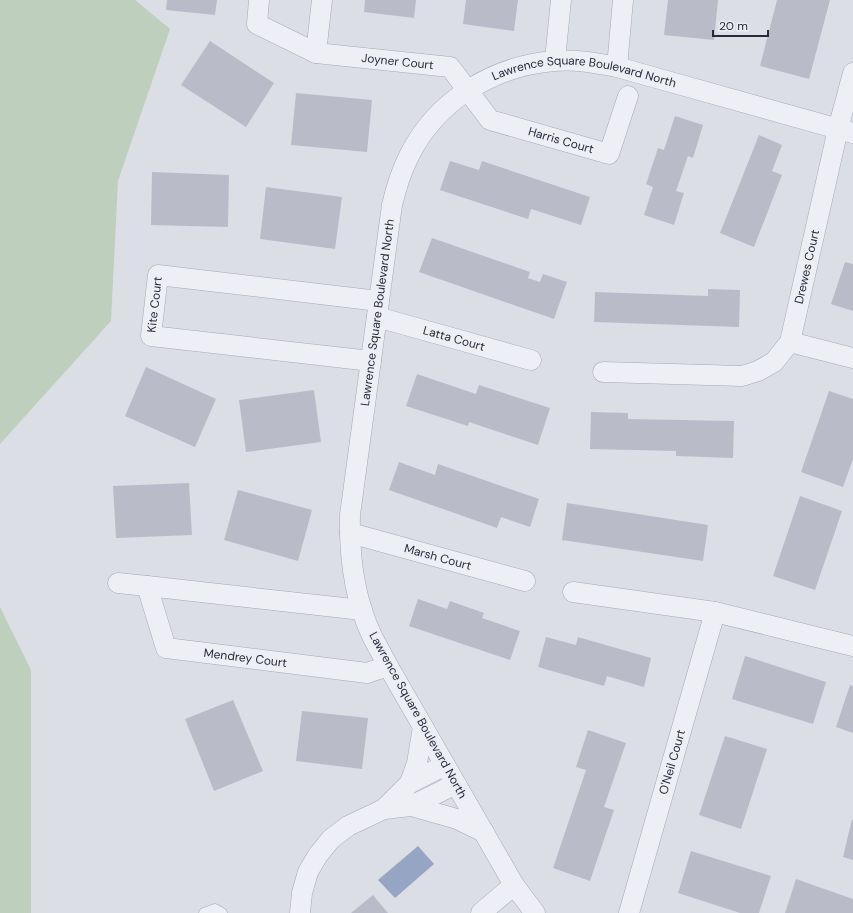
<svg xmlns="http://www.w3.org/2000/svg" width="853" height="913" font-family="'DM Sans',sans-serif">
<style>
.green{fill:#becfbd}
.water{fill:#97a5c5}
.building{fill:#b9bcc8}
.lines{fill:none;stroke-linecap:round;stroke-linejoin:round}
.service-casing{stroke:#a5a8b3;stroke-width:11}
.minor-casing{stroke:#a5a8b3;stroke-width:21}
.service{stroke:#eeeff4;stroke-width:10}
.minor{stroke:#eeeff4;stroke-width:20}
.labels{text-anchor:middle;stroke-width:4;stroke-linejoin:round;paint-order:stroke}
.street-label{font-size:12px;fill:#262a3b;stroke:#ebedf3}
</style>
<rect width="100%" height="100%" fill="#dcdee6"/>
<g class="green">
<polygon points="0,0 135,0 170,29 118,181 111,321 0,444"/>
<polygon points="0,607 31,670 31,913 0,913"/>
</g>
<polygon class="water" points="418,846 434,864 395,898 378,880"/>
<g class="building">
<polygon points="167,0 217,0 215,15 166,10"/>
<polygon points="365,0 416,0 414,18 364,12"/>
<polygon points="466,0 518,0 514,31 463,24"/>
<polygon points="668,0 718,0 714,40 664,35"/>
<polygon points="777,0 830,0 809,79 760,66"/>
<polygon points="210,41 274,83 246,127 181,85"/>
<polygon points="296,93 372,100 367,152 291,145"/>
<polygon points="675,116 703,125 693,158 688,156 676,191 684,193 674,225 644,215 653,187 646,184 658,148 664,150"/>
<polygon points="759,135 782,145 772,171 782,175 754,247 720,233"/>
<polygon points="450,161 479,170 482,161 590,197 581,225 531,209 528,219 440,190"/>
<polygon points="152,172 229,175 228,227 151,225"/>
<polygon points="266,187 342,197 335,249 260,239"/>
<polygon points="432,238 530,272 528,278 540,282 543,274 567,282 554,319 419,272"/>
<polygon points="845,262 853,264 853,311 831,304"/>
<polygon points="708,289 740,290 739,327 594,322 595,292 708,296"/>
<polygon points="146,367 216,399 195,447 125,416"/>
<polygon points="417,374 476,394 479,385 550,408 538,445 469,422 468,426 406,406"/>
<polygon points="314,390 321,442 246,452 239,400"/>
<polygon points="829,391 853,399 853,459 843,487 801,472"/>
<polygon points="591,412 628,413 628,419 734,421 733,458 676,456 676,451 590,449"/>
<polygon points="399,462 435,475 438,464 539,499 530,527 501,517 497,528 389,490"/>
<polygon points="189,483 192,535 116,538 113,486"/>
<polygon points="238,490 312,510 298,561 224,540"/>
<polygon points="800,496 842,511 815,590 773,576"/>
<polygon points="567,503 708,525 703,561 562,540"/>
<polygon points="418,599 447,609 450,601 484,613 482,618 520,631 510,660 409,626"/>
<polygon points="546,637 576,645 578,637 651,658 644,687 607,676 604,686 538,667"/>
<polygon points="745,656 826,682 813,724 732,699"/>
<polygon points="850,685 853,686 853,733 836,727"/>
<polygon points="233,700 263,771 214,791 185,719"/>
<polygon points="302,711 368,718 362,769 296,761"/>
<polygon points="588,730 626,743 604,807 614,810 590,881 553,868 586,770 576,767"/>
<polygon points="725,736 767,749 741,829 699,815"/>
<polygon points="852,819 853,820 853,860 843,857"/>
<polygon points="691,851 771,876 759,913 740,913 678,893"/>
<polygon points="796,879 853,899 853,913 785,913"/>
<polygon points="373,895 388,913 351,913"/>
</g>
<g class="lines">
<defs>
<polyline id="service" points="204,913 215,909 222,913"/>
<g id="minor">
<polyline points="259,0 257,24 316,53 322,0"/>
<path id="s1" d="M316,53l134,14 40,53 119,34 19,-58"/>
<polyline points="555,60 561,0"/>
<polyline points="617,67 623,0"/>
<path id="s2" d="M377,317l154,43"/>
<polyline points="790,342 853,358"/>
<path id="s3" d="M371,361l-220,-25 7,-61 221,26"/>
<path id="s4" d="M603,372l139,4 16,-5 16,-9 16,-20 48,-213 15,-56"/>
<path id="s5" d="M350,533l175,48"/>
<path id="s6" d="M118,583l29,3 19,62 201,25 21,-7"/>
<polyline points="147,586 362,610"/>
<polyline points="573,592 715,612 853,646"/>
<polyline points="410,783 417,763 423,727"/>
<polyline points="411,806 456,784"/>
<polyline points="384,809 411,806 457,819 484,832"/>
<polyline points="300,913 302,893 308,872 318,855 331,839 348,826 384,809 410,783 445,765"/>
<polyline points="481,913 514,885"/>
<path id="s7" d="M535,913l-21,-28 -126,-219c-5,-10 -11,-20 -16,-30 -18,-38 -23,-80 -22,-121l42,-310c4,-17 9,-33 17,-49 27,-55 84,-90 145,-95 21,-2 42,2 63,6l236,66"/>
<path id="s8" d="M629,913l86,-301"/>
</g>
</defs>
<use href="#service" class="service-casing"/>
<use href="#minor" class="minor-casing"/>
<use href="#service" class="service"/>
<use href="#minor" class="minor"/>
</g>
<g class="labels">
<g class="street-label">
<text dy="4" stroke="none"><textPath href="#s1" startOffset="82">Joyner Court</textPath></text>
<text dy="4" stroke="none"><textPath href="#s7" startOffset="1022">Lawrence Square Boulevard North</textPath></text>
<text dy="4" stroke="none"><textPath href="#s1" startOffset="275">Harris Court</textPath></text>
<text dy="4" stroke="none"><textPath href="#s4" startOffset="277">Drewes Court</textPath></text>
<text dy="4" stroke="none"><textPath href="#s3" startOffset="253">Kite Court</textPath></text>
<text dy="4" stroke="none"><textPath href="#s7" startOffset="650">Lawrence Square Boulevard North</textPath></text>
<text dy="4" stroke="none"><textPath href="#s2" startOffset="80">Latta Court</textPath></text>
<text dy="4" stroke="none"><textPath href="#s5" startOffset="91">Marsh Court</textPath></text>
<text dy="4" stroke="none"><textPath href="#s6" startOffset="174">Mendrey Court</textPath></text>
<text transform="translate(418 715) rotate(61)" y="4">Lawrence Square Boulevard North</text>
<text dy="4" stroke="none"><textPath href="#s8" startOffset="157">O'Neil Court</textPath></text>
</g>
</g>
<path d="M713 30v6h55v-6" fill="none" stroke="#262a3b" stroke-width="2"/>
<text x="719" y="30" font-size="12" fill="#262a3b" stroke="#ebedf3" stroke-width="3" paint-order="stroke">20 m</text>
</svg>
